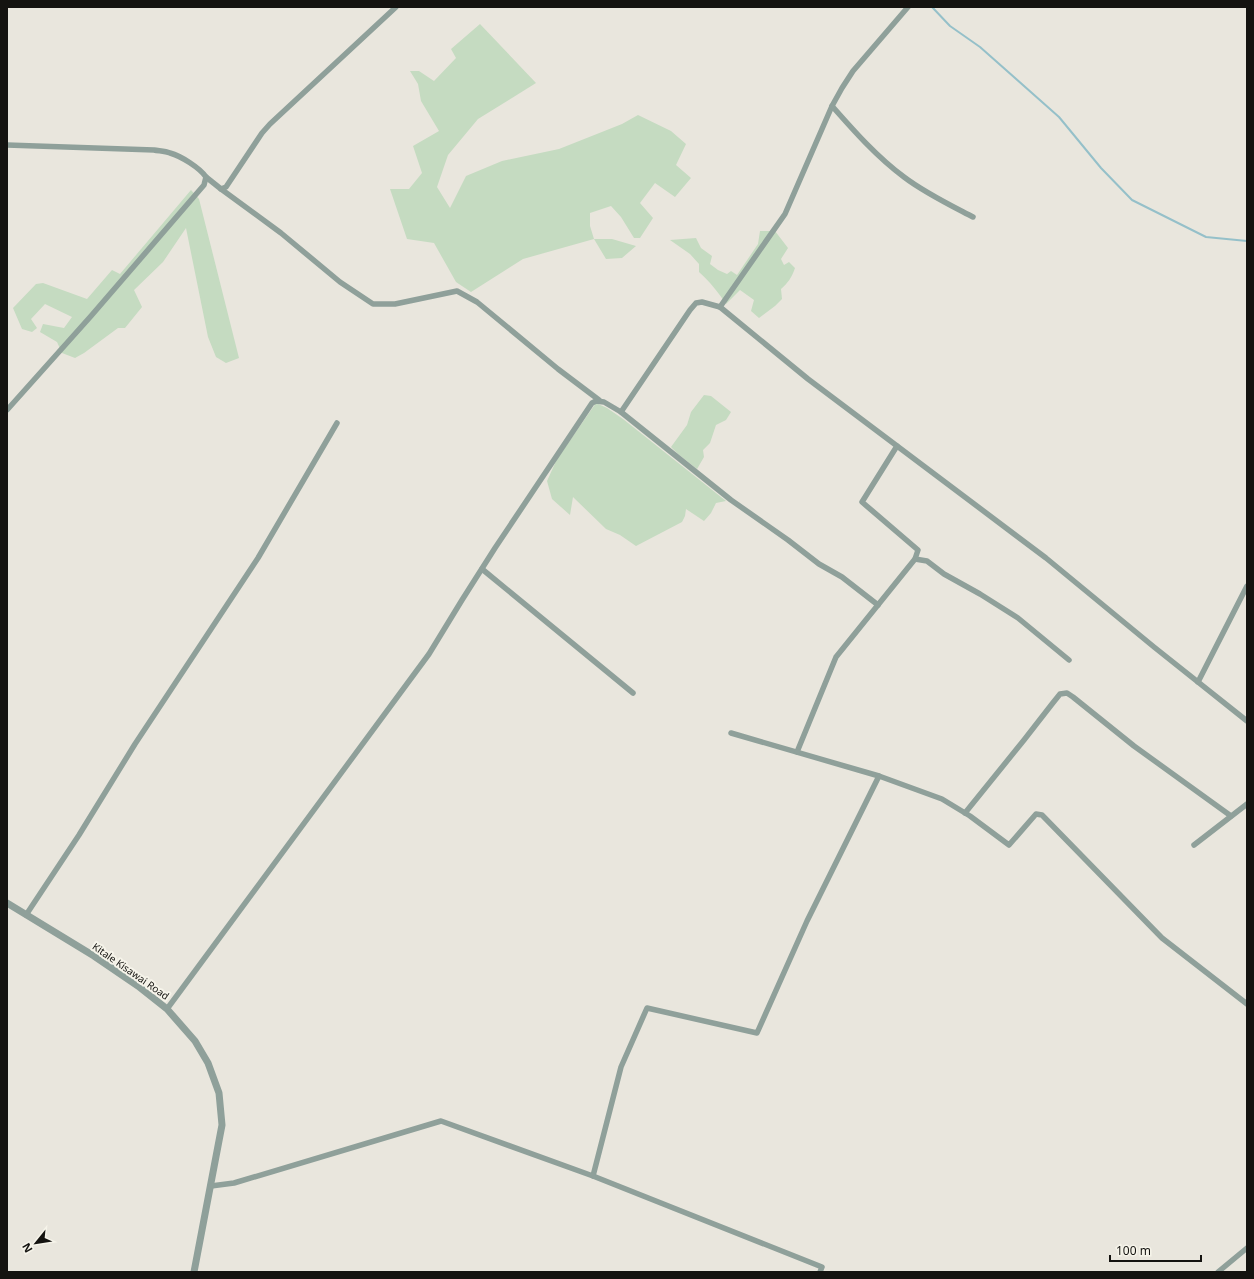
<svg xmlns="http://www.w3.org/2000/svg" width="1254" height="1279" font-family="'Noto Sans',sans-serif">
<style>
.green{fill:#c5dbc1}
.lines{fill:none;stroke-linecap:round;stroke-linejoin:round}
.stream{stroke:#95c0c9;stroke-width:2}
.minor{stroke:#8fa09a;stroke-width:5.5}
.tertiary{stroke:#8fa09a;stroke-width:7}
.labels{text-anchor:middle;stroke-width:4;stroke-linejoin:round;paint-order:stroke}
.street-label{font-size:10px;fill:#141310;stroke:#f6f4ea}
</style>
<rect width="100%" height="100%" fill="#e9e6dd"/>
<g class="green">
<polygon points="480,24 536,83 478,119 448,155 437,187 450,208 466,176 502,161 559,149 622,124 638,115 671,131 686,144 676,165 691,178 675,197 655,183 640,203 653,218 640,238 634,238 621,217 611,206 590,213 590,226 594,239 612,239 636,246 622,258 606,259 594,239 523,259 471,292 456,282 434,243 407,239 390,189 409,189 422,173 413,146 439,131 421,101 418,84 410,71 419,71 434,81 456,58 451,49"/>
<polygon points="191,190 199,199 239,358 226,363 216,357 208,337 186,228 163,262 134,290 142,307 125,328 118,328 84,353 75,358 62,353 57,342 40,332 43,324 64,328 72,317 45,304 31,319 37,328 32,332 22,329 13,308 36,284 43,283 87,299 112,270 120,274"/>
<path d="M760,231h15l13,17 -7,11 3,6 5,-3 6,6c-3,9 -7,15 -14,21l1,10 -7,7 -16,12 -8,-7 3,-11 -14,-10 -14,14c-8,-12 -16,-22 -27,-32v-8l-9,-10 -20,-14 26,-2 5,10 11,8 -2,8 8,6 9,4 4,-3 6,4 21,-31z"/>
<polygon points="704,395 711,396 731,412 726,420 716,425 710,443 703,450 704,457 697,469 678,454 671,447 687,425 691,412"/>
<polygon points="596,403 607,408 623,419 726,501 716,503 711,513 704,521 686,509 685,516 682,522 636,546 620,535 606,529 573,497 570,515 552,499 547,481 557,459"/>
</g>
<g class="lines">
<polyline class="stream" points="932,7 950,26 980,47 1059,117 1101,168 1132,200 1206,237 1247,241"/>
<g class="minor">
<polyline points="908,7 853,71 842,88 832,106 785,214 720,307 808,379 1046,558 1154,647 1247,721"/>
<path d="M832,106c22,25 45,51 72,71 21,16 46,28 69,40"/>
<path d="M7,145l147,5c5,1 11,1 16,3 11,3 30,15 36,24l-2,8 -113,131 -84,94"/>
<polyline points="206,177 221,189 226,187 262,133 270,124 396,7"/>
<polyline points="221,189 281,233 340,282 373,304 395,304 457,291 477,302 558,369 599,400"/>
<polyline points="621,412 690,310 696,303 702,302 720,307"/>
<polyline points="915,559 927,561 944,574 980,594 1018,618 1069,660"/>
<polyline points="482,569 633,693"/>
<polyline points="1198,682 1247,586"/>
<polyline points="731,733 879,776 942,799 970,816 1009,845 1036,814 1042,815 1162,938 1247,1004"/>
<polyline points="797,752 836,657 915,559 918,550 862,502 897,446"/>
<polyline points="965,813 1024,740 1052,704 1060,694 1067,693 1073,697 1134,746 1231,816"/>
<polyline points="1194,845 1247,804"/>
<polyline points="26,915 79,835 135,744 258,558 337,423"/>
<polyline points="167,1009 429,654 462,600 495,548 592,403 596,401 604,402 621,412 731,500 788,540 819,564 842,577 878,605"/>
<polyline points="593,1176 621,1067 647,1008 757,1033 807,921 879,776"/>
<polyline points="211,1186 234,1183 441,1121 593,1176 822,1267 820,1272"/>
<polyline points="1218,1272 1247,1248"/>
</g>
<polyline class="tertiary" points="7,903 94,956 138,986 167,1009 195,1041 208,1063 219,1093 222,1125 194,1272"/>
</g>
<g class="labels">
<g class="street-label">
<text transform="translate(131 971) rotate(35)" y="4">Kitale Kisawai Road</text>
</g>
</g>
<rect width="1254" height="1279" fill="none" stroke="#141310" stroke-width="16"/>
<g transform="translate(36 1243) rotate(240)" stroke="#f6f4ea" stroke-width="3" paint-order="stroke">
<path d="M0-3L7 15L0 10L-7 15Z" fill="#141310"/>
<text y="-6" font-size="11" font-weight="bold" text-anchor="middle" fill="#141310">N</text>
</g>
<path d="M1110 1255v6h91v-6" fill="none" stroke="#141310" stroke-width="2"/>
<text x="1116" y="1255" font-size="12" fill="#141310" stroke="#f6f4ea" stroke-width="3" paint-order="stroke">100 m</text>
</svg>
